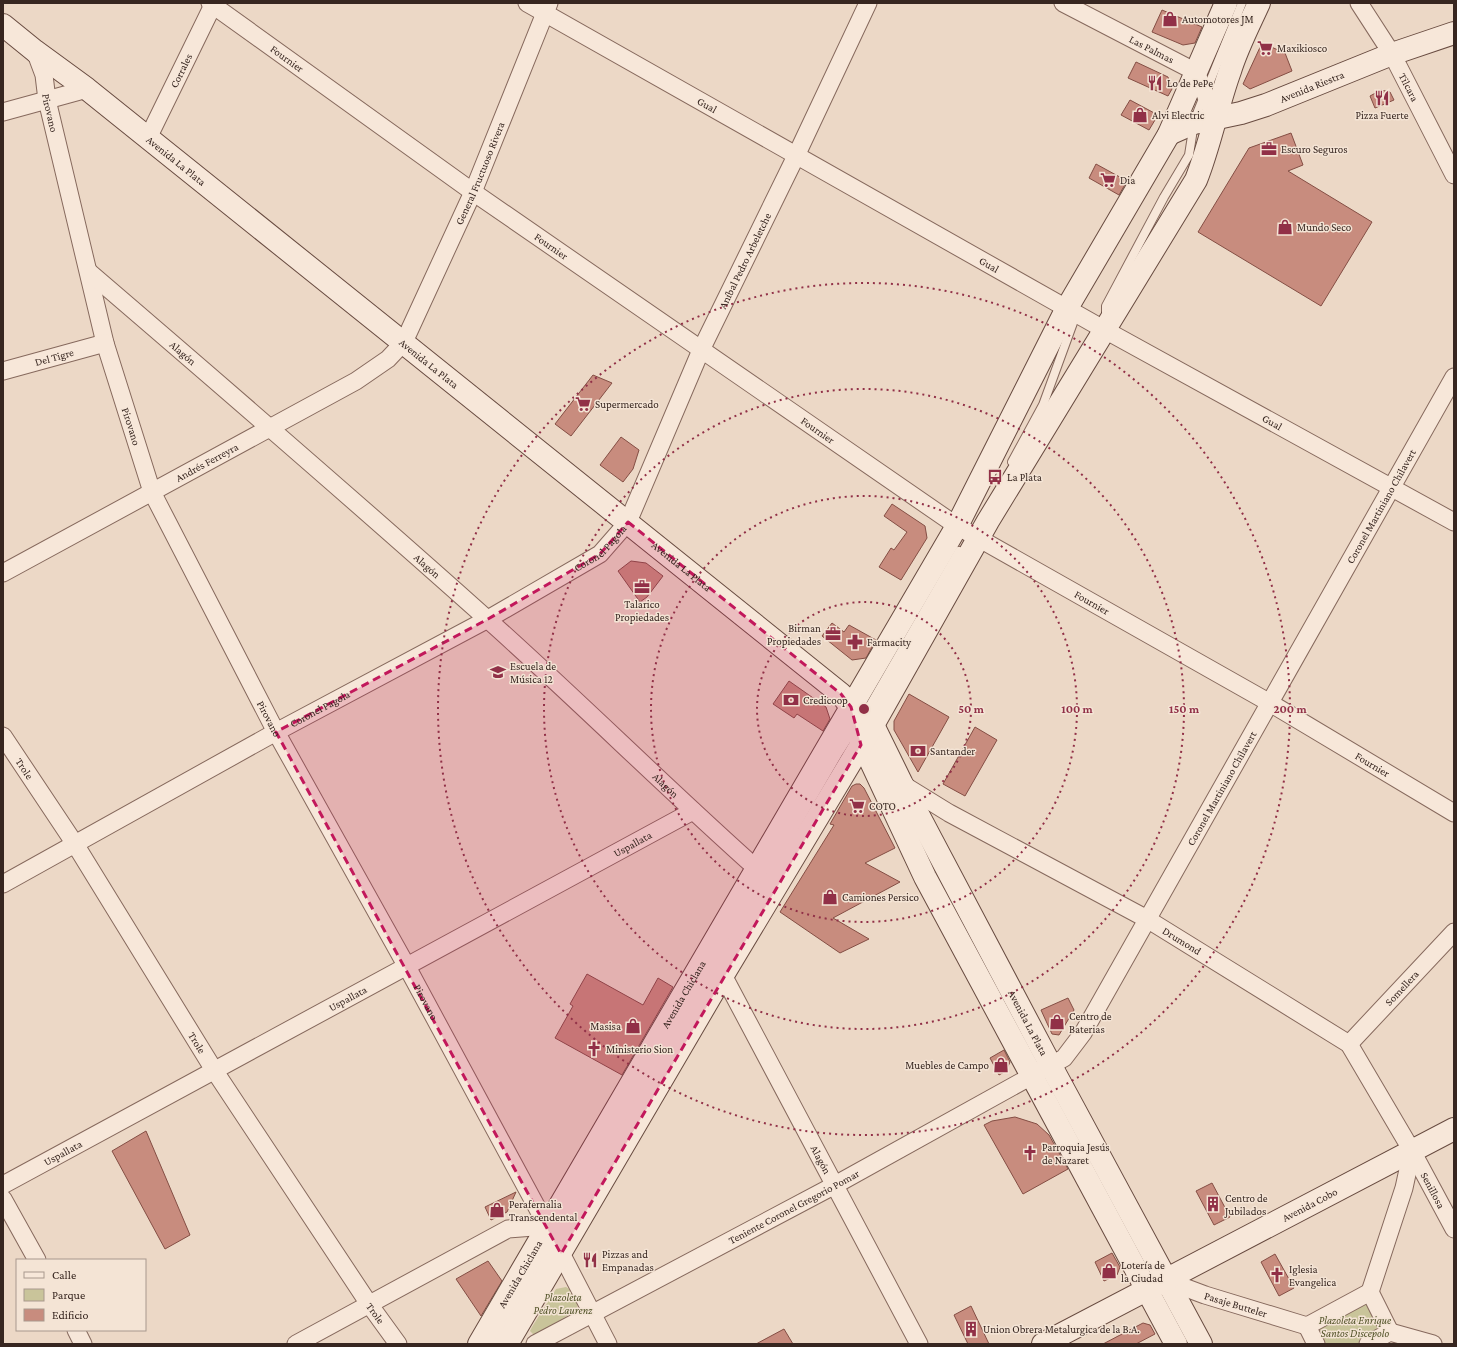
<svg xmlns="http://www.w3.org/2000/svg" width="1457" height="1347" font-family="'Crimson Pro',serif">
<style>
.green{fill:#c9c49a}
.building{fill:#c88c7e;stroke:#844e44}
.lines{fill:none;stroke-linecap:round;stroke-linejoin:round}
.service-casing{stroke:#86695d;stroke-width:10}
.minor-casing{stroke:#86695d;stroke-width:19}
.secondary-casing{stroke:#684b40;stroke-width:24}
.service{stroke:#f7e7d9;stroke-width:8}
.minor{stroke:#f7e7d9;stroke-width:17}
.secondary{stroke:#f7e7d9;stroke-width:22}
.marked{fill:#c2185b;fill-opacity:0.2;stroke:#c2185b;stroke-width:3;stroke-dasharray:8 5;stroke-linejoin:round}
.ring{fill:none;stroke:#913047;stroke-width:2;stroke-dasharray:2 4}
.labels{text-anchor:middle;stroke-width:3;stroke-linejoin:round;paint-order:stroke}
.poi-label{font-size:11px;fill:#372620;stroke:#f4e4d5;text-anchor:start}
.street-label{font-size:11px;fill:#372620;stroke:#f4e4d5}
.park-label{font-size:11px;font-style:italic;fill:#515227;stroke:#f4e4d5}
.centre{fill:#913047;stroke:#f4e4d5;stroke-width:2}
.ring-label{font-size:12px;text-anchor:middle;font-weight:bold;fill:#913047;stroke:#f4e4d5;stroke-width:3;stroke-linejoin:round;paint-order:stroke}
</style>
<rect width="100%" height="100%" fill="#ecd8c6"/>
<g class="green">
<path d="M566,1287c8,4 13,14 11,23l-40,24h-4l-3,-3 2,-4 24,-38z"/>
<polygon points="1366,1302 1382,1331 1356,1344 1322,1344 1314,1329"/>
</g>
<g class="building">
<polygon points="1162,10 1202,27 1195,43 1183,45 1152,32"/>
<polygon points="1262,43 1285,53 1292,71 1250,89 1243,84"/>
<polygon points="1136,62 1168,77 1172,89 1168,96 1128,78"/>
<polygon points="1381,90 1390,92 1394,100 1375,108 1370,96"/>
<polygon points="1130,100 1158,115 1149,130 1121,115"/>
<polygon points="1291,133 1303,165 1288,171 1372,222 1321,306 1198,232 1249,148"/>
<polygon points="1096,164 1127,181 1119,195 1089,178"/>
<polygon points="593,375 612,383 571,436 555,424"/>
<polygon points="621,437 639,450 633,469 623,482 600,465"/>
<polygon points="892,504 925,526 927,538 901,580 879,567 891,548 894,550 907,532 884,516"/>
<polygon points="631,561 646,563 663,576 647,597 640,602 618,571"/>
<polygon points="832,623 844,632 849,625 876,640 866,658 852,660 822,636"/>
<polygon points="789,681 826,707 830,719 823,731 797,714 794,718 773,704"/>
<polygon points="909,694 949,717 918,772 894,730 894,721"/>
<polygon points="975,727 997,740 965,796 943,784"/>
<polygon points="856,784 860,784 864,788 895,848 865,863 900,882 833,918 869,939 840,953 780,912 834,825 830,824 852,786"/>
<polygon points="587,974 643,1005 658,978 673,987 622,1075 555,1038 573,1006 570,1004"/>
<polygon points="1068,998 1074,1010 1059,1035 1052,1034 1041,1010"/>
<polygon points="1004,1050 1010,1062 1006,1071 999,1075 990,1058"/>
<polygon points="1015,1117 1037,1124 1049,1135 1068,1169 1023,1194 984,1125 992,1121"/>
<polygon points="146,1131 190,1235 165,1249 112,1151"/>
<polygon points="1212,1183 1230,1217 1214,1225 1196,1191"/>
<polygon points="516,1192 507,1212 491,1220 485,1207"/>
<polygon points="1112,1253 1120,1267 1117,1275 1104,1281 1095,1262"/>
<polygon points="1275,1254 1294,1288 1279,1296 1261,1262"/>
<polygon points="488,1261 502,1281 481,1316 456,1279"/>
<polygon points="971,1306 989,1344 968,1344 954,1315"/>
<polygon points="1143,1323 1150,1325 1155,1334 1136,1344 1103,1344"/>
<polygon points="784,1329 793,1344 756,1344"/>
</g>
<g class="lines">
<defs>
<g id="service">
<polyline points="1106,317 1106,306 1164,197 1189,155 1194,123 1198,111 1242,3"/>
<polyline points="1012,462 1043,405 1077,312"/>
<polyline points="865,714 959,551"/>
<polyline points="493,1344 839,752 853,730"/>
</g>
<g id="minor">
<path id="s1" d="M210,3l263,189 484,334 313,177 184,110"/>
<path id="s2" d="M527,3l578,327 349,192"/>
<path id="s3" d="M1063,3l133,69 19,46"/>
<path id="s4" d="M1359,3l33,51 62,121"/>
<path id="s5" d="M35,51l9,24 3,25 58,243 47,149 124,240 130,233 141,261 61,118"/>
<polyline points="3,112 87,89"/>
<path id="s6" d="M148,138l66,-135"/>
<path id="s7" d="M89,272c133,114 266,229 397,346 92,82 179,169 271,251"/>
<path id="s8" d="M3,371l102,-28"/>
<path id="s9" d="M3,573l353,-192 32,-22 16,-17 69,-150 76,-189"/>
<path id="s10" d="M3,736l72,108 139,226 155,234 29,40"/>
<path id="s11" d="M902,784l47,29 198,106 202,125 63,107 42,78"/>
<path id="s12" d="M3,884l273,-152 212,-113 112,-65 28,-32 73,-172 95,-194 72,-153"/>
<path id="s13" d="M723,975l196,369"/>
<path id="s14" d="M1349,1044l105,-112"/>
<path id="s15" d="M3,1185l690,-374"/>
<polyline points="3,1199 37,1260"/>
<path id="s16" d="M1165,1280l40,15 102,31 63,-34 20,40"/>
<polyline points="1370,1292 1404,1188 1412,1151"/>
<polyline points="1307,1326 1316,1344"/>
<polyline points="76,1330 83,1344"/>
<polyline points="296,1344 508,1229 547,1226"/>
<path id="s17" d="M535,1344l300,-159 229,-127 19,-25 371,-656"/>
<polyline points="1368,1344 1390,1332 1433,1344"/>
</g>
<g id="secondary">
<path id="s18" d="M3,25l32,26 52,38 754,605 10,13 13,9 9,9 29,59 149,282 150,278"/>
<path id="s19" d="M1169,134l25,-11 47,-10 25,-8 126,-51 62,-21"/>
<polyline points="858,734 925,877 1176,1344"/>
<path id="s20" d="M479,1344l478,-818 110,-218 102,-174 57,-131"/>
<path d="M507,1344l216,-369 150,-250 115,-204 208,-341c14,-35 21,-73 34,-109 7,-23 19,-46 29,-68"/>
<path id="s21" d="M1043,1344l411,-215"/>
</g>
</defs>
<use href="#service" class="service-casing"/>
<use href="#minor" class="minor-casing"/>
<use href="#secondary" class="secondary-casing"/>
<use href="#service" class="service"/>
<use href="#minor" class="minor"/>
<use href="#secondary" class="secondary"/>
</g>
<path class="marked" d="M628,522l213,172 10,13 10,38 -300,509 -285,-522 212,-113 112,-65z"/>
<g class="ring">
<circle cx="864" cy="709" r="107"/>
<circle cx="864" cy="709" r="213"/>
<circle cx="864" cy="709" r="320"/>
<circle cx="864" cy="709" r="426"/>
</g>
<defs>
<symbol id="shop-bare" viewBox="-9 -9 18 18"><path d="M-5-2.5h2.3a2.7 3.5 0 0 1 5.4 0H5L5.5 6h-11ZM-1.5-2.5h3a1.5 2.3 0 0 0-3 0Z" fill="#913047" stroke="#f4e4d5" stroke-width="2.5" paint-order="stroke"/></symbol>
<symbol id="supermarket-bare" viewBox="-9 -9 18 18"><path d="M-6-5.5h2.5l.6 2H6L4.5 2H-2.5L-4.4-4H-6ZM-1.5 3.2a1.3 1.3 0 1 0 .1 0ZM3 3.2a1.3 1.3 0 1 0 .1 0Z" fill="#913047" stroke="#f4e4d5" stroke-width="2.5" paint-order="stroke"/></symbol>
<symbol id="restaurant-bare" viewBox="-9 -9 18 18"><path d="M-5-6h1v4h1v-4h1v4h1v-4h1v5L-1.5 .5V6h-2V.5L-5-1ZM5-6V6H3V1.5H1.5Q1.5-4 5-6Z" fill="#913047" stroke="#f4e4d5" stroke-width="2.5" paint-order="stroke"/></symbol>
<symbol id="office-bare" viewBox="-9 -9 18 18"><path d="M-6-3h4V-5.5h4V-3h4V5H-6ZM-1-4.5V-3h2v-1.5ZM-6 0V1H6V0Z" fill="#913047" stroke="#f4e4d5" stroke-width="2.5" paint-order="stroke"/></symbol>
<symbol id="bus-bare" viewBox="-9 -9 18 18"><path d="M-5-6H5V4H4V6H2V4H-2V6H-4V4H-5ZM-3.5-4V0h7V-4ZM-3.5 1.2v1.5H-2V1.2ZM2 1.2v1.5H3.5V1.2Z" fill="#913047" stroke="#f4e4d5" stroke-width="2.5" paint-order="stroke"/></symbol>
<symbol id="pharmacy-bare" viewBox="-9 -9 18 18"><path d="M-2-6h4v4h4v4h-4v4h-4v-4h-4v-4h4Z" fill="#913047" stroke="#f4e4d5" stroke-width="2.5" paint-order="stroke"/></symbol>
<symbol id="school-bare" viewBox="-9 -9 18 18"><path d="M0-5L7-2L0 1L-7-2ZM-4 1L0 2.5L4 1V4Q0 6-4 4Z" fill="#913047" stroke="#f4e4d5" stroke-width="2.5" paint-order="stroke"/></symbol>
<symbol id="bank-bare" viewBox="-9 -9 18 18"><path d="M-6-4H6V4H-6ZM0-2.3a2.3 2.3 0 1 0 0 4.6a2.3 2.3 0 1 0 0-4.6Z" fill="#913047" stroke="#f4e4d5" stroke-width="2.5" paint-order="stroke"/></symbol>
<symbol id="church-bare" viewBox="-9 -9 18 18"><path d="M-1.2-6h2.4v3.5h3.3v2.4h-3.3V6h-2.4V-.1h-3.3v-2.4h3.3Z" fill="#913047" stroke="#f4e4d5" stroke-width="2.5" paint-order="stroke"/></symbol>
<symbol id="building-bare" viewBox="-9 -9 18 18"><path d="M-4-6H4V6H1V3H-1V6H-4ZM-2.5-4.3h1.7v1.8h-1.7ZM.8-4.3h1.7v1.8H.8ZM-2.5-1h1.7V.8h-1.7ZM.8-1h1.7V.8H.8Z" fill="#913047" stroke="#f4e4d5" stroke-width="2.5" paint-order="stroke"/></symbol>
</defs>
<g fill-rule="evenodd">
<use href="#shop-bare" x="1159" y="8" width="22" height="22"/>
<use href="#supermarket-bare" x="1254" y="37" width="22" height="22"/>
<use href="#restaurant-bare" x="1144" y="72" width="22" height="22"/>
<use href="#restaurant-bare" x="1371" y="87" width="22" height="22"/>
<use href="#shop-bare" x="1129" y="104" width="22" height="22"/>
<use href="#office-bare" x="1258" y="138" width="22" height="22"/>
<use href="#supermarket-bare" x="1097" y="169" width="22" height="22"/>
<use href="#shop-bare" x="1274" y="216" width="22" height="22"/>
<use href="#supermarket-bare" x="572" y="393" width="22" height="22"/>
<use href="#bus-bare" x="984" y="466" width="22" height="22"/>
<use href="#office-bare" x="631" y="576" width="22" height="22"/>
<use href="#office-bare" x="822" y="623" width="22" height="22"/>
<use href="#pharmacy-bare" x="844" y="631" width="22" height="22"/>
<use href="#school-bare" x="487" y="661" width="22" height="22"/>
<use href="#bank-bare" x="780" y="689" width="22" height="22"/>
<use href="#bank-bare" x="907" y="740" width="22" height="22"/>
<use href="#supermarket-bare" x="846" y="795" width="22" height="22"/>
<use href="#shop-bare" x="819" y="886" width="22" height="22"/>
<use href="#shop-bare" x="1046" y="1011" width="22" height="22"/>
<use href="#shop-bare" x="622" y="1015" width="22" height="22"/>
<use href="#church-bare" x="583" y="1038" width="22" height="22"/>
<use href="#shop-bare" x="990" y="1054" width="22" height="22"/>
<use href="#church-bare" x="1019" y="1142" width="22" height="22"/>
<use href="#building-bare" x="1202" y="1193" width="22" height="22"/>
<use href="#shop-bare" x="486" y="1199" width="22" height="22"/>
<use href="#restaurant-bare" x="579" y="1249" width="22" height="22"/>
<use href="#shop-bare" x="1098" y="1260" width="22" height="22"/>
<use href="#church-bare" x="1266" y="1264" width="22" height="22"/>
<use href="#building-bare" x="960" y="1318" width="22" height="22"/>
</g>
<g class="labels">
<g class="poi-label">
<text x="1182" y="23">Automotores JM</text>
<text x="1277" y="52">Maxikiosco</text>
<text x="1167" y="87">Lo de PePe</text>
<text x="1152" y="119">Alvi Electric</text>
<text x="1382" y="119" text-anchor="middle">Pizza Fuerte</text>
<text x="1281" y="153">Escuro Seguros</text>
<text x="1120" y="184">Dia</text>
<text x="1297" y="231">Mundo Seco</text>
<text x="595" y="408">Supermercado</text>
<text x="1007" y="481">La Plata</text>
<text x="642" y="608" text-anchor="middle">Talarico<tspan x="642" dy="13">Propiedades</tspan></text>
<text x="821" y="632" text-anchor="end">Birman<tspan x="821" dy="13">Propiedades</tspan></text>
<text x="867" y="646">Farmacity</text>
<text x="510" y="670">Escuela de<tspan x="510" dy="13">Música 12</tspan></text>
<text x="803" y="704">Credicoop</text>
<text x="930" y="755">Santander</text>
<text x="869" y="810">COTO</text>
<text x="842" y="901">Camiones Persico</text>
<text x="1069" y="1020">Centro de<tspan x="1069" dy="13">Baterias</tspan></text>
<text x="621" y="1030" text-anchor="end">Masisa</text>
<text x="606" y="1053">Ministerio Sion</text>
<text x="989" y="1069" text-anchor="end">Muebles de Campo</text>
<text x="1042" y="1151">Parroquia Jesús<tspan x="1042" dy="13">de Nazaret</tspan></text>
<text x="1225" y="1202">Centro de<tspan x="1225" dy="13">Jubilados</tspan></text>
<text x="509" y="1208">Perafernalia<tspan x="509" dy="13">Transcendental</tspan></text>
<text x="602" y="1258">Pizzas and<tspan x="602" dy="13">Empanadas</tspan></text>
<text x="1121" y="1269">Lotería de<tspan x="1121" dy="13">la Ciudad</tspan></text>
<text x="1289" y="1273">Iglesia<tspan x="1289" dy="13">Evangelica</tspan></text>
<text x="983" y="1333">Union Obrera Metalurgica de la B.A.</text>
</g>
<g class="street-label">
<text dy="4" stroke="none"><textPath href="#s3" startOffset="100">Las Palmas</textPath></text>
<text dy="4" stroke="none"><textPath href="#s1" startOffset="95">Fournier</textPath></text>
<text dy="4" stroke="none"><textPath href="#s6" startOffset="75">Corrales</textPath></text>
<text dy="4" stroke="none"><textPath href="#s19" startOffset="151">Avenida Riestra</textPath></text>
<text dy="4" stroke="none"><textPath href="#s4" startOffset="98">Tilcara</textPath></text>
<text dy="4" stroke="none"><textPath href="#s2" startOffset="207">Gual</textPath></text>
<text dy="4" stroke="none"><textPath href="#s5" startOffset="64">Pirovano</textPath></text>
<text dy="4" stroke="none"><textPath href="#s18" startOffset="220">Avenida La Plata</textPath></text>
<text dy="4" stroke="none"><textPath href="#s9" startOffset="649">General Fructuoso Rivera</textPath></text>
<text dy="4" stroke="none"><textPath href="#s1" startOffset="419">Fournier</textPath></text>
<text dy="4" stroke="none"><textPath href="#s12" startOffset="1011">Aníbal Pedro Arbeletche</textPath></text>
<text dy="4" stroke="none"><textPath href="#s2" startOffset="531">Gual</textPath></text>
<text dy="4" stroke="none"><textPath href="#s7" startOffset="124">Alagón</textPath></text>
<text dy="4" stroke="none"><textPath href="#s8" startOffset="53">Del Tigre</textPath></text>
<text dy="4" stroke="none"><textPath href="#s18" startOffset="544">Avenida La Plata</textPath></text>
<text dy="4" stroke="none"><textPath href="#s2" startOffset="855">Gual</textPath></text>
<text dy="4" stroke="none"><textPath href="#s5" startOffset="388">Pirovano</textPath></text>
<text dy="4" stroke="none"><textPath href="#s1" startOffset="743">Fournier</textPath></text>
<text dy="4" stroke="none"><textPath href="#s9" startOffset="232">Andrés Ferreyra</textPath></text>
<text dy="4" stroke="none"><textPath href="#s17" startOffset="1238">Coronel Martiniano Chilavert</textPath></text>
<text dy="4" stroke="none"><textPath href="#s12" startOffset="686">Coronel Pagola</textPath></text>
<text dy="4" stroke="none"><textPath href="#s7" startOffset="448">Alagón</textPath></text>
<text dy="4" stroke="none"><textPath href="#s18" startOffset="868">Avenida La Plata</textPath></text>
<text dy="4" stroke="none"><textPath href="#s1" startOffset="1067">Fournier</textPath></text>
<text dy="4" stroke="none"><textPath href="#s12" startOffset="362">Coronel Pagola</textPath></text>
<text dy="4" stroke="none"><textPath href="#s5" startOffset="712">Pirovano</textPath></text>
<text dy="4" stroke="none"><textPath href="#s1" startOffset="1391">Fournier</textPath></text>
<text dy="4" stroke="none"><textPath href="#s10" startOffset="39">Trole</textPath></text>
<text dy="4" stroke="none"><textPath href="#s7" startOffset="772">Alagón</textPath></text>
<text dy="4" stroke="none"><textPath href="#s17" startOffset="914">Coronel Martiniano Chilavert</textPath></text>
<text dy="4" stroke="none"><textPath href="#s15" startOffset="716">Uspallata</textPath></text>
<text dy="4" stroke="none"><textPath href="#s11" startOffset="321">Drumond</textPath></text>
<text dy="4" stroke="none"><textPath href="#s14" startOffset="77">Somellera</textPath></text>
<text dy="4" stroke="none"><textPath href="#s20" startOffset="405">Avenida Chiclana</textPath></text>
<text dy="4" stroke="none"><textPath href="#s15" startOffset="392">Uspallata</textPath></text>
<text dy="4" stroke="none"><textPath href="#s5" startOffset="1036">Pirovano</textPath></text>
<text dy="4" stroke="none"><textPath href="#s18" startOffset="1453">Avenida La Plata</textPath></text>
<text dy="4" stroke="none"><textPath href="#s10" startOffset="363">Trole</textPath></text>
<text dy="4" stroke="none"><textPath href="#s15" startOffset="68">Uspallata</textPath></text>
<text dy="4" stroke="none"><textPath href="#s13" startOffset="209">Alagón</textPath></text>
<text dy="4" stroke="none"><textPath href="#s11" startOffset="686">Senillosa</textPath></text>
<text dy="4" stroke="none"><textPath href="#s21" startOffset="301">Avenida Cobo</textPath></text>
<text dy="4" stroke="none"><textPath href="#s17" startOffset="293">Teniente Coronel Gregorio Pomar</textPath></text>
<text dy="4" stroke="none"><textPath href="#s20" startOffset="81">Avenida Chiclana</textPath></text>
<text dy="4" stroke="none"><textPath href="#s16" startOffset="75">Pasaje Butteler</textPath></text>
<text dy="4" stroke="none"><textPath href="#s10" startOffset="687">Trole</textPath></text>
</g>
<g class="park-label">
<text x="563" y="1301">Plazoleta<tspan x="563" dy="13">Pedro Laurenz</tspan></text>
<text x="1355" y="1324">Plazoleta Enrique<tspan x="1355" dy="13">Santos Discepolo</tspan></text>
</g>
</g>
<circle cx="864" cy="709" r="6" class="centre"/>
<g class="ring-label">
<text x="971" y="713">50 m</text>
<text x="1077" y="713">100 m</text>
<text x="1184" y="713">150 m</text>
<text x="1290" y="713">200 m</text>
</g>
<rect width="1457" height="1347" fill="none" stroke="#372620" stroke-width="8"/>
<rect x="16" y="1259" width="130" height="72" fill="#f4e4d5" stroke="#a8988d"/>
<rect x="24" y="1272" width="20" height="6" fill="#f7e7d9" stroke="#a8988d"/>
<text x="52" y="1279" font-size="12" fill="#372620">Calle</text>
<rect x="24" y="1289" width="20" height="12" fill="#c9c49a" stroke="#a8988d"/>
<text x="52" y="1299" font-size="12" fill="#372620">Parque</text>
<rect x="24" y="1309" width="20" height="12" fill="#c88c7e" stroke="#a8988d"/>
<text x="52" y="1319" font-size="12" fill="#372620">Edificio</text>
</svg>
